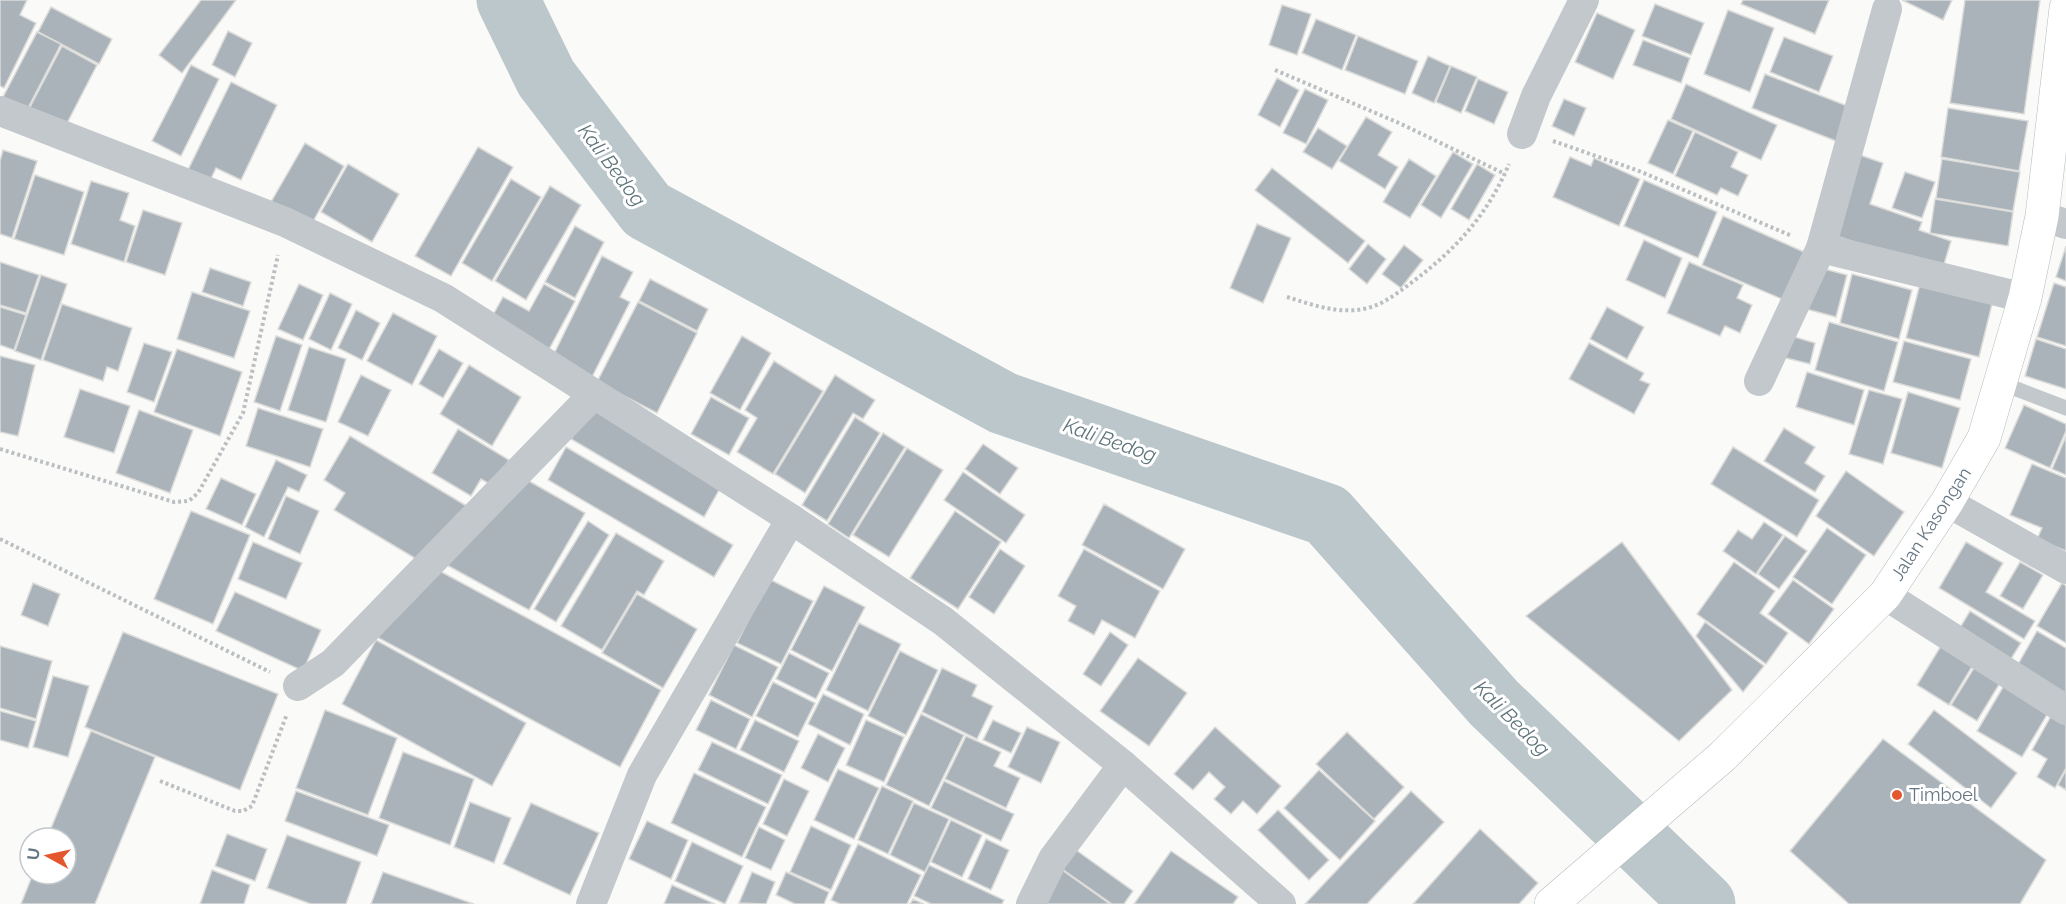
<svg xmlns="http://www.w3.org/2000/svg" width="2066" height="904" font-family="Raleway,sans-serif">
<style>
.lines{fill:none;stroke-linecap:round;stroke-linejoin:round}
.river{stroke:#bbc7cb;stroke-width:63}
.building{fill:#aab3b9;stroke:#dcdcda;stroke-width:1.5}
.secondary-casing{stroke:#b3babf;stroke-width:34}
.path{stroke:#bbbfc2;stroke-width:4;stroke-dasharray:3 3;stroke-linecap:butt}
.lane{stroke:#c3c8cc;stroke-width:15}
.street{stroke:#c3c8cc;stroke-width:30}
.secondary{stroke:#fff;stroke-width:33}
.poi-dot{fill:#e4572e;stroke:#fff;stroke-width:2}
.labels{text-anchor:middle;stroke-width:6;stroke-linejoin:round;paint-order:stroke}
.street-label{font-size:18px;fill:#657683;stroke:#fff}
.poi-label{font-size:18px;fill:#657683;stroke:#fff;text-anchor:start}
.water-label{font-size:20px;font-style:italic;fill:#60757c;stroke:#fff}
</style>
<rect width="100%" height="100%" fill="#fafaf8"/>
<g class="lines">
<polyline class="river" points="508,0 546,78 647,210 1003,403 1327,515 1494,703 1704,904"/>
</g>
<g class="building">
<polygon points="0,0 27,0 20,15 36,23 4,88 0,86"/>
<polygon points="201,0 236,0 182,73 159,55"/>
<polygon points="1743,0 1829,0 1815,34 1741,4"/>
<polygon points="1902,0 1952,0 1943,20"/>
<polygon points="1965,0 2040,0 2024,114 1950,103"/>
<polygon points="1655,4 1704,23 1691,55 1642,36"/>
<polygon points="1282,5 1311,14 1297,55 1269,45"/>
<polygon points="51,7 112,39 99,64 38,32"/>
<polygon points="1728,10 1774,28 1750,92 1704,74"/>
<polygon points="1597,13 1635,30 1613,79 1575,62"/>
<polygon points="1316,19 1356,35 1342,70 1302,53"/>
<polygon points="228,31 252,43 235,77 212,65"/>
<polygon points="37,32 61,44 27,110 3,97"/>
<polygon points="1358,36 1418,61 1405,94 1345,70"/>
<polygon points="1784,37 1833,56 1819,92 1770,72"/>
<polygon points="1643,40 1690,58 1681,83 1633,65"/>
<polygon points="62,46 97,65 65,127 29,109"/>
<polygon points="1428,56 1450,66 1434,103 1412,93"/>
<polygon points="191,65 219,79 181,156 152,141"/>
<polygon points="1451,66 1477,77 1461,113 1436,102"/>
<polygon points="1765,74 1855,109 1841,143 1752,108"/>
<polygon points="1277,78 1299,90 1280,127 1258,115"/>
<polygon points="1478,79 1508,92 1494,124 1465,111"/>
<polygon points="231,82 277,105 241,180 216,168 207,187 185,176"/>
<polygon points="1686,84 1777,125 1761,160 1671,119"/>
<polygon points="1305,89 1328,100 1306,144 1283,133"/>
<polygon points="1564,99 1586,108 1574,136 1552,126"/>
<polygon points="1948,108 2028,121 2019,171 1941,157"/>
<polygon points="1366,117 1392,132 1378,155 1398,167 1385,189 1339,161"/>
<polygon points="1668,120 1693,131 1673,174 1648,163"/>
<polygon points="1318,128 1347,146 1332,169 1303,152"/>
<polygon points="1695,132 1738,152 1731,167 1748,175 1738,196 1721,188 1717,195 1675,176"/>
<polygon points="305,143 344,166 311,225 271,202"/>
<polygon points="478,147 513,167 451,276 415,256"/>
<polygon points="3,150 37,161 12,238 0,234 0,161"/>
<polygon points="1453,152 1473,164 1441,218 1421,205"/>
<polygon points="1860,155 1883,163 1870,204 1922,222 1919,230 1951,241 1942,271 1833,235"/>
<polygon points="1570,157 1591,166 1594,158 1640,179 1619,226 1553,197"/>
<polygon points="1409,159 1436,176 1410,218 1383,202"/>
<polygon points="1942,159 2020,172 2013,211 1936,198"/>
<polygon points="348,164 399,194 372,242 321,212"/>
<polygon points="1477,164 1495,175 1469,220 1451,209"/>
<polygon points="1272,168 1365,241 1348,263 1255,190"/>
<polygon points="1905,172 1935,182 1922,218 1892,208"/>
<polygon points="35,175 84,192 64,255 14,239"/>
<polygon points="511,179 541,197 492,281 462,263"/>
<polygon points="1644,180 1717,212 1698,258 1624,226"/>
<polygon points="91,181 129,193 120,220 135,226 124,262 71,244"/>
<polygon points="550,186 581,205 526,300 495,281"/>
<polygon points="1935,199 2013,212 2008,246 1930,233"/>
<polygon points="143,210 182,223 165,275 126,262"/>
<polygon points="1723,216 1804,252 1784,300 1702,265"/>
<polygon points="1257,224 1291,238 1263,303 1230,288"/>
<polygon points="575,226 604,242 575,298 545,282"/>
<polygon points="1644,240 1682,258 1665,298 1626,280"/>
<polygon points="1368,244 1386,259 1367,284 1349,269"/>
<polygon points="1404,245 1423,260 1401,288 1382,274"/>
<polygon points="2066,246 2066,281 2056,277"/>
<polygon points="602,256 633,272 620,297 630,302 591,379 551,360"/>
<polygon points="0,262 39,275 26,313 0,305"/>
<polygon points="1689,262 1743,285 1737,298 1752,305 1740,333 1725,326 1720,336 1667,313"/>
<polygon points="1817,267 1847,275 1836,317 1806,309"/>
<polygon points="210,268 251,282 243,306 202,292"/>
<polygon points="1852,274 1912,290 1899,339 1840,323"/>
<polygon points="41,275 67,284 41,360 15,351"/>
<polygon points="650,279 708,309 697,331 639,301"/>
<polygon points="2054,283 2066,287 2066,346 2037,337"/>
<polygon points="299,284 323,295 303,340 278,329"/>
<polygon points="544,284 575,301 546,355 488,324 503,297 529,311"/>
<polygon points="1920,284 1992,304 1979,357 1906,338"/>
<polygon points="192,292 250,311 234,358 177,339"/>
<polygon points="330,293 352,304 331,350 309,339"/>
<polygon points="638,302 697,333 657,413 597,382"/>
<polygon points="62,304 132,328 118,371 107,367 103,381 43,360"/>
<polygon points="0,307 26,315 14,350 0,345"/>
<polygon points="1607,307 1644,327 1627,359 1590,339"/>
<polygon points="356,310 380,323 362,360 338,348"/>
<polygon points="393,313 437,336 412,385 367,361"/>
<polygon points="1829,322 1898,342 1884,391 1815,370"/>
<polygon points="1788,335 1815,343 1810,364 1782,357"/>
<polygon points="276,336 302,345 280,411 254,402"/>
<polygon points="742,336 771,353 740,410 710,393"/>
<polygon points="2036,339 2066,349 2066,389 2025,376"/>
<polygon points="1904,341 1971,359 1960,400 1893,382"/>
<polygon points="144,343 172,352 154,402 127,392"/>
<polygon points="1589,343 1644,373 1640,380 1650,384 1634,414 1569,379"/>
<polygon points="309,347 346,359 326,422 288,410"/>
<polygon points="177,349 242,372 220,436 154,412"/>
<polygon points="439,349 463,363 443,398 419,384"/>
<polygon points="0,356 35,365 18,436 0,432"/>
<polygon points="774,361 823,391 773,474 737,452 757,418 745,410"/>
<polygon points="469,365 521,397 492,446 440,414"/>
<polygon points="1807,372 1864,390 1854,425 1796,407"/>
<polygon points="361,375 391,390 368,436 338,422"/>
<polygon points="835,375 875,400 863,419 853,413 805,493 775,474"/>
<polygon points="80,389 130,406 114,453 64,437"/>
<polygon points="1869,390 1902,399 1883,464 1849,454"/>
<polygon points="1908,392 1960,408 1942,468 1891,453"/>
<polygon points="711,397 749,418 729,455 691,434"/>
<polygon points="2024,405 2066,424 2066,431 2050,468 2005,448"/>
<polygon points="590,407 723,483 704,517 571,439"/>
<polygon points="258,408 323,429 310,467 246,446"/>
<polygon points="139,410 193,430 170,493 116,473"/>
<polygon points="855,417 880,433 827,521 802,505"/>
<polygon points="1784,428 1815,447 1805,463 1825,476 1815,492 1764,461"/>
<polygon points="458,429 509,460 493,486 481,479 471,496 432,473"/>
<polygon points="883,433 905,447 849,538 828,524"/>
<polygon points="350,436 470,508 418,560 334,510 345,493 324,480"/>
<polygon points="2066,436 2066,475 2052,469"/>
<polygon points="983,444 1018,468 1000,494 965,469"/>
<polygon points="566,447 733,545 714,577 548,480"/>
<polygon points="1733,447 1819,500 1797,537 1711,484"/>
<polygon points="907,448 943,470 889,557 853,535"/>
<polygon points="276,460 307,475 299,492 288,487 264,537 245,527"/>
<polygon points="2032,464 2066,478 2066,551 2037,539 2042,528 2010,515"/>
<polygon points="1846,471 1904,512 1874,556 1816,516"/>
<polygon points="963,472 1025,515 1006,543 944,500"/>
<polygon points="221,478 256,494 242,525 206,509"/>
<polygon points="529,481 585,513 529,610 443,563"/>
<polygon points="286,496 319,511 300,554 268,539"/>
<polygon points="1104,504 1185,549 1163,589 1082,545"/>
<polygon points="191,511 250,535 213,624 154,599"/>
<polygon points="955,511 1001,542 958,609 910,578"/>
<polygon points="588,521 609,535 556,622 534,609"/>
<polygon points="1764,522 1783,535 1756,574 1723,551 1738,530 1752,539"/>
<polygon points="1827,528 1866,555 1832,604 1793,577"/>
<polygon points="616,533 664,561 644,595 637,591 602,650 561,626"/>
<polygon points="1785,536 1807,551 1779,589 1758,574"/>
<polygon points="253,542 302,563 286,599 238,579"/>
<polygon points="1622,542 1732,690 1679,741 1526,616"/>
<polygon points="1966,542 2003,563 1986,592 2035,621 2024,639 1939,588"/>
<polygon points="1000,549 1025,566 994,614 969,597"/>
<polygon points="1084,549 1160,591 1135,638 1102,620 1094,635 1068,621 1076,606 1058,596"/>
<polygon points="1734,562 1775,591 1760,613 1788,633 1766,664 1697,614"/>
<polygon points="2020,562 2043,575 2023,609 2000,596"/>
<polygon points="436,569 661,690 620,767 373,635"/>
<polygon points="769,579 813,601 781,664 737,643"/>
<polygon points="1793,580 1834,609 1809,644 1768,614"/>
<polygon points="33,583 60,594 48,626 21,615"/>
<polygon points="2062,583 2066,586 2066,643 2037,626"/>
<polygon points="824,586 865,607 832,671 791,650"/>
<polygon points="235,592 321,630 303,671 216,631"/>
<polygon points="637,594 697,629 663,688 602,653"/>
<polygon points="1970,611 2021,643 2009,662 1958,631"/>
<polygon points="1705,622 1764,666 1743,692 1696,636"/>
<polygon points="859,623 901,644 868,711 826,690"/>
<polygon points="2037,631 2066,648 2066,694 2017,666"/>
<polygon points="123,632 278,694 240,790 85,727"/>
<polygon points="1110,632 1128,645 1101,686 1083,674"/>
<polygon points="376,640 526,723 492,786 342,704"/>
<polygon points="1944,641 1976,660 1949,705 1917,685"/>
<polygon points="734,645 778,667 752,717 709,695"/>
<polygon points="0,646 52,661 36,719 0,708"/>
<polygon points="900,651 938,670 906,735 868,716"/>
<polygon points="789,653 829,673 816,699 776,679"/>
<polygon points="1138,658 1187,693 1149,746 1100,711"/>
<polygon points="1977,663 2003,678 1977,721 1951,705"/>
<polygon points="942,668 977,685 972,696 993,706 977,739 922,712"/>
<polygon points="53,676 89,686 68,757 33,747"/>
<polygon points="773,682 815,703 798,737 756,716"/>
<polygon points="2006,682 2051,708 2022,757 1977,731"/>
<polygon points="823,694 864,714 850,745 808,724"/>
<polygon points="711,700 750,719 736,749 696,730"/>
<polygon points="325,710 397,738 368,815 296,788"/>
<polygon points="1934,710 2017,773 1991,808 1908,744"/>
<polygon points="0,711 36,721 28,748 0,740"/>
<polygon points="921,714 964,735 929,806 886,785"/>
<polygon points="2051,716 2066,725 2066,768 2055,788 2037,777 2047,759 2032,750"/>
<polygon points="755,720 799,741 784,772 740,750"/>
<polygon points="866,720 904,737 884,782 846,765"/>
<polygon points="993,720 1021,733 1011,753 983,740"/>
<polygon points="1027,727 1060,742 1041,783 1008,767"/>
<polygon points="1215,727 1281,786 1257,814 1243,801 1231,814 1214,799 1225,787 1209,772 1193,790 1174,774"/>
<polygon points="91,731 155,757 95,904 21,904 33,874 66,874 66,838 47,838"/>
<polygon points="1347,732 1404,787 1374,819 1316,764"/>
<polygon points="818,734 845,748 828,782 801,768"/>
<polygon points="966,736 1001,752 994,766 1020,778 1006,808 945,779"/>
<polygon points="1883,739 2046,860 2020,904 1849,904 1790,851"/>
<polygon points="712,742 782,775 768,804 698,770"/>
<polygon points="403,752 474,779 450,845 379,818"/>
<polygon points="838,769 879,788 854,839 814,820"/>
<polygon points="1319,770 1375,821 1340,860 1284,808"/>
<polygon points="2066,770 2066,790 2058,785"/>
<polygon points="694,773 766,807 742,857 671,823"/>
<polygon points="784,779 809,791 787,836 763,824"/>
<polygon points="944,781 1014,814 1001,841 931,808"/>
<polygon points="882,786 913,801 888,854 858,840"/>
<polygon points="296,791 389,825 377,856 285,821"/>
<polygon points="1411,791 1444,822 1367,904 1305,904"/>
<polygon points="470,802 511,818 494,863 454,847"/>
<polygon points="531,803 599,833 570,895 503,864"/>
<polygon points="914,803 949,819 925,872 890,855"/>
<polygon points="1278,810 1329,860 1309,880 1258,830"/>
<polygon points="951,820 982,835 962,877 931,862"/>
<polygon points="647,821 688,840 671,879 629,859"/>
<polygon points="811,826 851,845 831,890 790,872"/>
<polygon points="759,827 785,840 771,870 745,858"/>
<polygon points="1480,829 1538,883 1519,904 1413,904"/>
<polygon points="227,834 267,849 255,881 215,866"/>
<polygon points="287,835 361,862 346,904 311,904 267,888"/>
<polygon points="986,839 1009,850 991,890 968,879"/>
<polygon points="692,842 743,866 725,904 675,881"/>
<polygon points="858,844 921,875 907,904 840,904 831,900"/>
<polygon points="1076,850 1133,891 1124,904 1112,904 1062,869"/>
<polygon points="1171,851 1238,897 1233,904 1134,904"/>
<polygon points="929,865 1004,900 1002,904 931,904 914,896"/>
<polygon points="212,870 250,885 244,904 200,904"/>
<polygon points="1062,870 1110,904 1038,904"/>
<polygon points="383,872 474,904 371,904"/>
<polygon points="752,872 775,882 766,904 739,903"/>
<polygon points="786,872 829,892 824,904 795,904 776,895"/>
<polygon points="672,885 715,904 664,904"/>
<polygon points="913,899 924,904 910,904"/>
</g>
<g class="lines">
<defs>
<polyline id="secondary" points="1551,904 1723,756 1885,595 1947,502 1984,438 2025,298 2042,216 2066,8"/>
</defs>
<use href="#secondary" class="secondary-casing"/>
<g class="path">
<polyline points="1275,70 1399,123 1505,174"/>
<polyline points="1553,141 1639,171 1792,236"/>
<path d="M1287,297c26,8 53,18 81,11 18,-5 32,-17 47,-28 42,-32 73,-66 94,-116"/>
<polyline points="0,449 174,502 189,501 198,493 243,413 278,255"/>
<polyline points="0,539 270,672"/>
<polyline points="160,781 235,811 243,811 252,806 287,714"/>
</g>
<polyline class="lane" points="2001,383 2066,408"/>
<g class="street">
<polyline points="0,111 285,222 443,298 791,519 943,621 1123,765 1281,904"/>
<polyline points="1522,134 1536,96 1584,0"/>
<polyline points="2042,216 2066,224"/>
<polyline points="1821,248 2025,298"/>
<polyline points="1759,381 1821,248 1887,9"/>
<polyline points="1947,502 2066,569"/>
<polyline points="1885,595 2066,710"/>
<polyline points="298,686 333,663 593,395"/>
<polyline points="591,904 642,775 791,519"/>
<polyline points="1031,904 1053,859 1123,765"/>
</g>
<use href="#secondary" class="secondary"/>
</g>
<circle class="poi-dot" cx="1897" cy="795" r="6"/>
<g class="labels">
<g class="street-label">
<text transform="translate(1931 524) rotate(-57)" y="6">Jalan Kasongan</text>
</g>
<g class="poi-label">
<text x="1909" y="801">Timboel</text>
</g>
<g class="water-label">
<text transform="translate(612 165) rotate(53)" y="7">Kali Bedog</text>
<text transform="translate(1110 440) rotate(19)" y="7">Kali Bedog</text>
<text transform="translate(1512 718) rotate(45)" y="7">Kali Bedog</text>
</g>
</g>
<g transform="translate(48 856) rotate(278)"><circle r="28" fill="#ffffff" stroke="#c1c8cd" stroke-width="1.5"/>
<path d="M0-4.5L10 22L0 15L-10 22Z" fill="#e4572e"/>
<text y="-9" font-size="16" font-weight="bold" text-anchor="middle" fill="#657683">U</text>
</g>
</svg>
